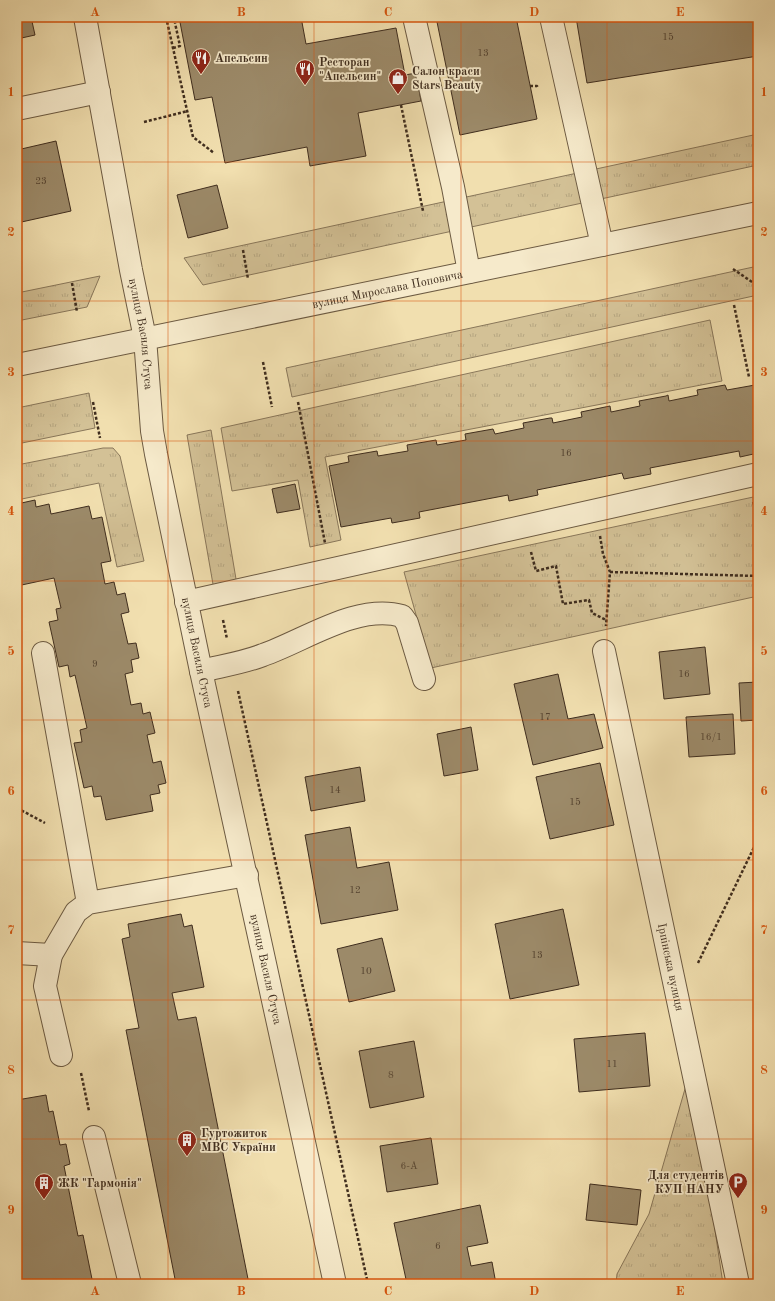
<svg xmlns="http://www.w3.org/2000/svg" width="775" height="1301" font-family="'Old Standard TT',serif">
<style>
.grass{fill:url(#grass-tufts);stroke:#89775a}
.building{fill:#9c8a69;stroke:#3f2d1e}
.lines{fill:none;stroke-linecap:round;stroke-linejoin:round}
.minor-casing{stroke:#6c5a42;stroke-width:24}
.path{stroke:#3f2d1e;stroke-width:2.5;stroke-dasharray:3 2;stroke-linecap:butt}
.minor{stroke:#f6eacb;stroke-width:22}
.grid{fill:none;stroke:#d7550e;stroke-width:1;stroke-opacity:0.55}
.labels{text-anchor:middle;stroke-width:3.5;stroke-linejoin:round;paint-order:stroke}
.number-label{font-size:10px;fill:#564431}
.poi-label{font-size:12px;font-weight:bold;fill:#3f2d1e;stroke:#f6eacb;text-anchor:start}
.street-label{font-size:12px;fill:#3f2d1e;stroke:#f6eacb}
.neatline{fill:none;stroke:#d7550e;stroke-width:1.5}
.grid-label{font-size:13px;text-anchor:middle;font-weight:bold;fill:#d7550e}
</style>
<defs>
<pattern id="grass-tufts" width="24" height="20" patternUnits="userSpaceOnUse"><rect width="24" height="20" fill="#d3c196"/><path d="M3 7l-1-3M5 7V3M7 7l1-3M15 17l-1-3M17 17v-4M19 17l1-3" fill="none" stroke="#b6a681"/></pattern>
</defs>
<rect width="100%" height="100%" fill="#f1dfaf"/>
<filter id="stains"><feTurbulence type="fractalNoise" baseFrequency=".005" numOctaves="4"/><feColorMatrix values="0 0 0 0 .2 0 0 0 0 .09 0 0 0 0 .02 0 0 0 .5 -.17"/></filter>
<radialGradient id="worn" r=".72"><stop offset=".6" stop-color="#630" stop-opacity="0"/><stop offset="1" stop-color="#630" stop-opacity=".3"/></radialGradient>
<g class="grass">
<polygon points="758,134 758,165 203,285 184,258"/>
<polygon points="758,266 758,295 292,397 286,368"/>
<polygon points="100,276 87,307 17,321 17,293"/>
<polygon points="710,320 722,381 325,457 341,540 310,547 298,480 232,491 221,428"/>
<polygon points="89,393 95,428 17,444 17,408"/>
<polygon points="211,430 237,585 214,590 187,435"/>
<polygon points="103,448 113,448 120,456 144,561 117,567 99,483 17,500 17,465"/>
<polygon points="758,496 758,596 431,668 404,572"/>
<polygon points="691,1068 723,1284 616,1284 617,1274 649,1214"/>
</g>
<g class="building">
<polygon points="17,17 31,17 35,35 17,39"/>
<polygon points="179,17 301,17 306,44 396,28 405,75 416,73 421,101 358,113 366,156 310,166 307,147 225,163 212,97 195,100"/>
<polygon points="436,17 516,17 537,119 460,135"/>
<polygon points="576,17 758,17 758,56 587,83"/>
<polygon points="56,141 71,211 17,223 17,150"/>
<polygon points="217,185 228,228 188,238 177,195"/>
<polygon points="754,379 758,379 758,453 740,457 739,451 650,468 651,474 624,479 622,473 537,490 538,495 509,501 508,495 419,512 420,518 392,523 391,518 341,527 329,466 349,462 348,456 377,451 378,456 408,451 407,445 436,440 437,445 466,440 465,434 493,429 495,434 524,428 523,423 550,418 552,418 553,423 582,417 581,412 610,406 611,412 640,406 639,401 666,396 668,395 669,401 698,395 697,390 725,385 727,390 755,385"/>
<polygon points="295,484 300,509 277,513 272,489"/>
<polygon points="35,500 36,507 49,504 51,514 89,506 92,519 102,517 111,561 101,563 105,584 114,582 117,595 125,593 129,612 121,614 128,644 136,643 139,658 131,660 133,672 125,674 131,705 141,703 143,714 150,712 155,733 147,735 153,763 161,761 166,783 158,785 160,793 150,795 153,811 106,820 101,796 94,797 92,786 84,788 74,743 82,742 80,730 87,728 75,675 70,677 68,665 59,667 49,622 58,620 56,609 61,608 54,578 17,586 17,504"/>
<polygon points="705,647 710,694 664,699 659,652"/>
<polygon points="558,674 568,719 594,714 603,748 533,765 514,684"/>
<polygon points="758,682 758,720 741,721 739,683"/>
<polygon points="733,714 735,754 689,757 686,717"/>
<polygon points="471,727 478,770 444,776 437,734"/>
<polygon points="600,763 614,825 550,839 536,777"/>
<polygon points="360,767 365,801 311,811 305,777"/>
<polygon points="350,827 357,868 389,862 398,910 321,924 305,835"/>
<polygon points="563,909 579,985 510,999 495,924"/>
<polygon points="181,914 184,927 192,925 204,987 172,993 178,1020 196,1017 249,1284 176,1284 126,1030 139,1028 122,939 130,937 128,924"/>
<polygon points="382,938 395,991 349,1002 337,949"/>
<polygon points="645,1033 650,1086 579,1092 574,1039"/>
<polygon points="414,1041 424,1097 370,1108 359,1051"/>
<polygon points="46,1095 49,1112 53,1111 60,1145 66,1144 70,1164 64,1166 78,1236 83,1235 93,1284 17,1284 17,1100"/>
<polygon points="431,1138 438,1184 387,1192 380,1146"/>
<polygon points="590,1184 641,1190 637,1225 586,1220"/>
<polygon points="480,1205 488,1243 467,1247 471,1266 492,1262 496,1284 407,1284 394,1223"/>
</g>
<g class="lines">
<defs>
<g id="minor">
<path id="s1" d="M85,17l46,253 14,68 7,93 4,23 45,217 134,613"/>
<polyline points="414,17 453,187 469,272"/>
<polyline points="551,17 602,245"/>
<polyline points="17,109 99,92"/>
<path id="s2" d="M17,365l741,-152"/>
<polyline points="186,602 758,474"/>
<path id="s3" d="M604,651l134,633"/>
<polyline points="43,653 88,903"/>
<path d="M201,671c20,-5 42,-8 62,-16 41,-14 94,-52 139,-39l5,7 17,56"/>
<polyline points="17,953 51,955"/>
<polyline points="61,1055 45,986 51,955 76,912 88,903 247,875"/>
<polyline points="94,1137 130,1284"/>
</g>
</defs>
<use href="#minor" class="minor-casing"/>
<g class="path">
<polyline points="166,17 193,137 214,153"/>
<polyline points="173,48 180,46 175,23"/>
<polyline points="530,86 537,86 538,88"/>
<polyline points="401,105 423,211"/>
<polyline points="144,122 188,111"/>
<polyline points="243,250 248,279"/>
<polyline points="733,269 758,286"/>
<polyline points="72,283 77,312"/>
<polyline points="734,305 749,377"/>
<polyline points="263,362 272,407"/>
<polyline points="93,402 100,438"/>
<polyline points="298,402 325,543"/>
<polyline points="753,502 758,515"/>
<polyline points="600,536 603,554 610,572 606,626"/>
<polyline points="531,552 536,571 556,566 563,604 589,600 592,613 606,620"/>
<polyline points="610,572 758,576"/>
<polyline points="223,620 227,639"/>
<polyline points="238,691 368,1284"/>
<polyline points="17,808 45,823"/>
<polyline points="698,963 758,839"/>
<polyline points="81,1073 89,1111"/>
</g>
<use href="#minor" class="minor"/>
</g>
<path class="grid" d="M168,17v1267M314,17v1267M461,17v1267M607,17v1267M17,162h741M17,301h741M17,441h741M17,581h741M17,720h741M17,860h741M17,1000h741M17,1139h741"/>
<defs>
<symbol id="restaurant-pin" viewBox="-11 -11 22 30"><path d="M0 17L-7.5 6A9.5 9.5 0 1 1 7.5 6Z" fill="#8f2418" stroke="#f6eacb"/><path d="M-5-6h1v4h1v-4h1v4h1v-4h1v5L-1.5 .5V6h-2V.5L-5-1ZM5-6V6H3V1.5H1.5Q1.5-4 5-6Z" fill="#fff"/></symbol>
<symbol id="shop-pin" viewBox="-11 -11 22 30"><path d="M0 17L-7.5 6A9.5 9.5 0 1 1 7.5 6Z" fill="#8f2418" stroke="#f6eacb"/><path d="M-5-2.5h2.3a2.7 3.5 0 0 1 5.4 0H5L5.5 6h-11ZM-1.5-2.5h3a1.5 2.3 0 0 0-3 0Z" fill="#fff"/></symbol>
<symbol id="building-pin" viewBox="-11 -11 22 30"><path d="M0 17L-7.5 6A9.5 9.5 0 1 1 7.5 6Z" fill="#8f2418" stroke="#f6eacb"/><path d="M-4-6H4V6H1V3H-1V6H-4ZM-2.5-4.3h1.7v1.8h-1.7ZM.8-4.3h1.7v1.8H.8ZM-2.5-1h1.7V.8h-1.7ZM.8-1h1.7V.8H.8Z" fill="#fff"/></symbol>
<symbol id="parking-pin" viewBox="-11 -11 22 30"><path d="M0 17L-7.5 6A9.5 9.5 0 1 1 7.5 6Z" fill="#8f2418" stroke="#f6eacb"/><path d="M-3.5-5.5H1a3.5 3.5 0 0 1 0 7H-1V5.5H-3.5ZM-1-3.4V-.6H.8a1.4 1.4 0 0 0 0-2.8Z" fill="#fff"/></symbol>
</defs>
<g fill-rule="evenodd">
<use href="#restaurant-pin" x="190" y="47" width="22" height="30"/>
<use href="#restaurant-pin" x="294" y="58" width="22" height="30"/>
<use href="#shop-pin" x="387" y="67" width="22" height="30"/>
<use href="#building-pin" x="176" y="1129" width="22" height="30"/>
<use href="#parking-pin" x="727" y="1171" width="22" height="30"/>
<use href="#building-pin" x="33" y="1172" width="22" height="30"/>
</g>
<g class="labels">
<g class="number-label">
<text x="668" y="40">15</text>
<text x="483" y="56">13</text>
<text x="41" y="184">23</text>
<text x="566" y="456">16</text>
<text x="95" y="667">9</text>
<text x="684" y="677">16</text>
<text x="545" y="720">17</text>
<text x="711" y="740">16/1</text>
<text x="335" y="793">14</text>
<text x="575" y="805">15</text>
<text x="355" y="893">12</text>
<text x="537" y="958">13</text>
<text x="366" y="974">10</text>
<text x="612" y="1067">11</text>
<text x="391" y="1078">8</text>
<text x="409" y="1169">6-А</text>
<text x="438" y="1249">6</text>
</g>
<g class="poi-label">
<text x="215" y="62">Апельсин</text>
<text x="319" y="66">Ресторан<tspan x="319" dy="14">"Апельсин"</tspan></text>
<text x="412" y="75">Салон краси<tspan x="412" dy="14">Stars Beauty</tspan></text>
<text x="201" y="1137">Гуртожиток<tspan x="201" dy="14">МВС України</tspan></text>
<text x="724" y="1179" text-anchor="end">Для студентів<tspan x="724" dy="14">КУП НАНУ</tspan></text>
<text x="58" y="1187">ЖК "Гармонія"</text>
</g>
<g class="street-label">
<text dy="4" stroke="none"><textPath href="#s2" startOffset="378">вулиця Мирослава Поповича</textPath></text>
<text dy="4" stroke="none"><textPath href="#s1" startOffset="322">вулиця Василя Стуса</textPath></text>
<text dy="4" stroke="none"><textPath href="#s1" startOffset="646">вулиця Василя Стуса</textPath></text>
<text dy="4" stroke="none"><textPath href="#s3" startOffset="323">Ірпінська вулиця</textPath></text>
<text dy="4" stroke="none"><textPath href="#s1" startOffset="970">вулиця Василя Стуса</textPath></text>
</g>
</g>
<rect width="775" height="1301" fill="none" stroke="#f1dfaf" stroke-width="44"/>
<rect x="22" y="22" width="731" height="1257" class="neatline"/>
<g class="grid-label">
<text x="95" y="16">A</text>
<text x="241" y="16">B</text>
<text x="388" y="16">C</text>
<text x="534" y="16">D</text>
<text x="680" y="16">E</text>
<text x="11" y="96">1</text>
<text x="764" y="96">1</text>
<text x="11" y="236">2</text>
<text x="764" y="236">2</text>
<text x="11" y="376">3</text>
<text x="764" y="376">3</text>
<text x="11" y="515">4</text>
<text x="764" y="515">4</text>
<text x="11" y="655">5</text>
<text x="764" y="655">5</text>
<text x="11" y="795">6</text>
<text x="764" y="795">6</text>
<text x="11" y="934">7</text>
<text x="764" y="934">7</text>
<text x="11" y="1074">8</text>
<text x="764" y="1074">8</text>
<text x="11" y="1214">9</text>
<text x="764" y="1214">9</text>
<text x="95" y="1295">A</text>
<text x="241" y="1295">B</text>
<text x="388" y="1295">C</text>
<text x="534" y="1295">D</text>
<text x="680" y="1295">E</text>
</g>
<rect width="100%" height="100%" filter="url(#stains)"/>
<rect width="100%" height="100%" fill="url(#worn)"/>
</svg>
